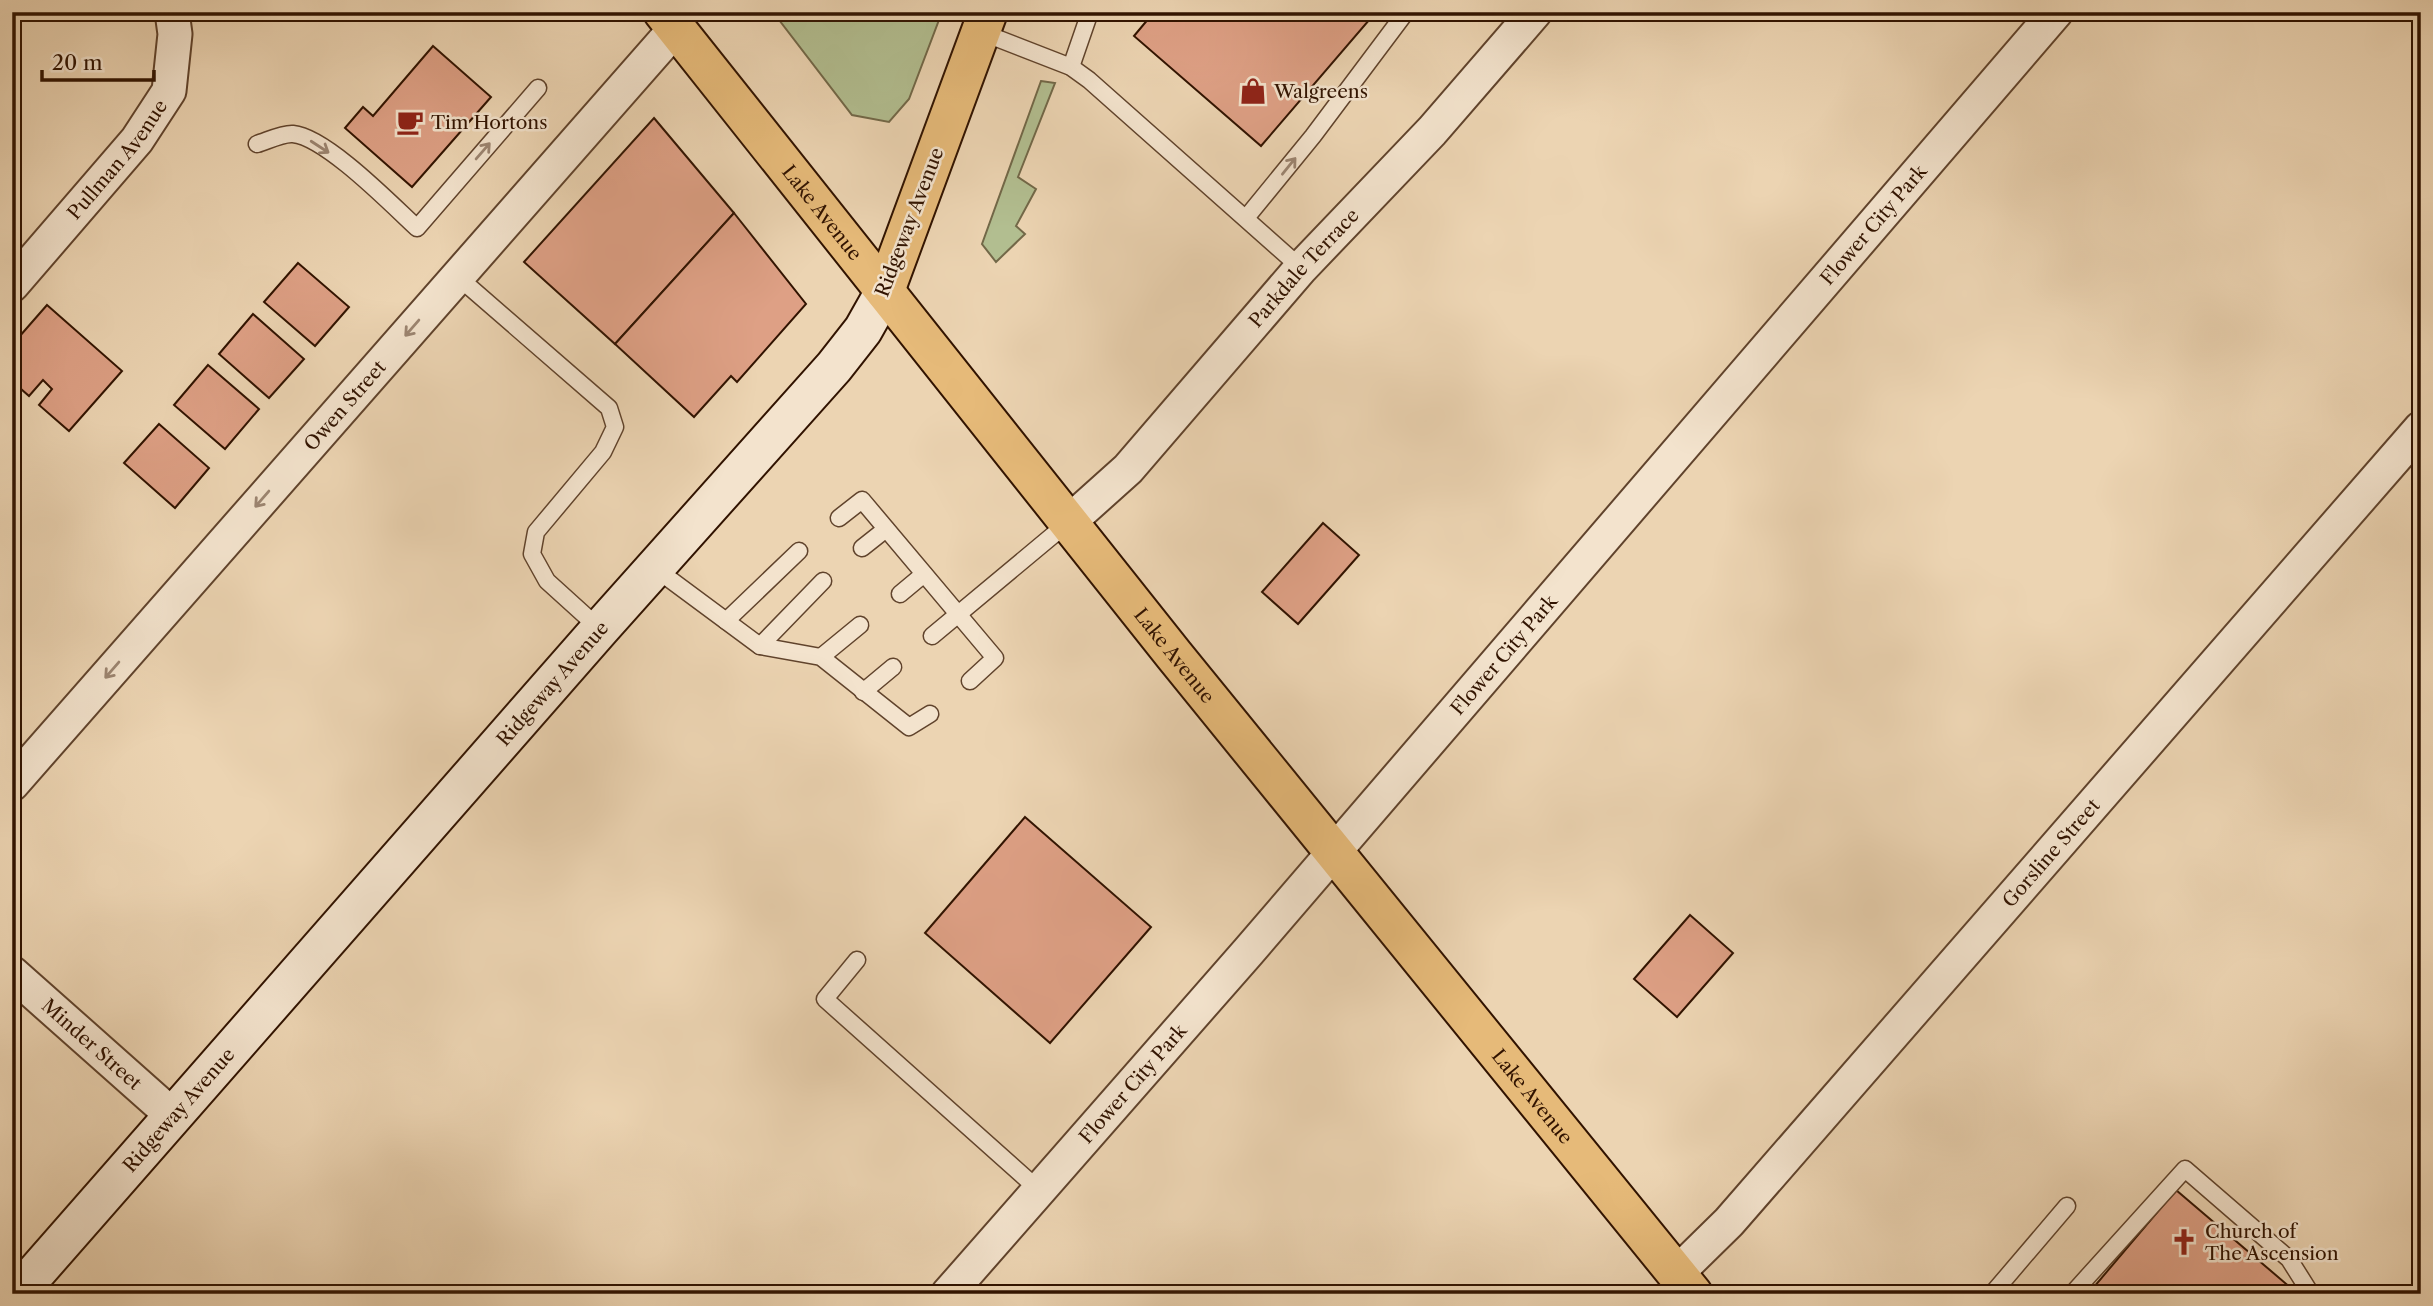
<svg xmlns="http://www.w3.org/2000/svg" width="2433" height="1306" font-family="'Libre Caslon Text',serif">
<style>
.green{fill:#b2be90;stroke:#726848;stroke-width:2}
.building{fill:#dea085;stroke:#311300;stroke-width:2}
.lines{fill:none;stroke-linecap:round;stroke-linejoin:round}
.lane-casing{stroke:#60432c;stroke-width:19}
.street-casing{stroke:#60432c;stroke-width:37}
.secondary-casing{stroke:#311300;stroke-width:42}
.primary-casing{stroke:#311300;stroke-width:42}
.lane{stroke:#f3e3cd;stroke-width:16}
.street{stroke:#f3e3cd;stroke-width:33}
.secondary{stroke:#f3e3cd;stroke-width:38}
.primary{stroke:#e6ba79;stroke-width:38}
.oneway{stroke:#9c8571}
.labels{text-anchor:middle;stroke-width:5;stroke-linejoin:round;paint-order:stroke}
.poi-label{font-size:19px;fill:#311300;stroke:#f3e3cd;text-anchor:start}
.street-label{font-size:19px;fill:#311300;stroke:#f3e3cd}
</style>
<rect width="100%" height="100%" fill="#ecd4b2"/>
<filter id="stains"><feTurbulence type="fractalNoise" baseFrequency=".00286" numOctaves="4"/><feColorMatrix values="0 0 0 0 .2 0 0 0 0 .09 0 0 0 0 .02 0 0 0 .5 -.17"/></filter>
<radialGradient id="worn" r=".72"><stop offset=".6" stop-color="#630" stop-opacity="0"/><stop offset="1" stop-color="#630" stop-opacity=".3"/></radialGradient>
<g class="green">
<polygon points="773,12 942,12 909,99 889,122 852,115"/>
<polygon points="1041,81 1055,83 1018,177 1036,189 1016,226 1025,234 996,262 982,244"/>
</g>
<g class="building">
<polygon points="1154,12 1376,12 1261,146 1134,36"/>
<polygon points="433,46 491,97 412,187 345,128 363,107 373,116"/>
<polygon points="654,118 734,213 615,344 524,262"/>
<polygon points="734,213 806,304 737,382 731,376 694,417 615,344"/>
<polygon points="298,263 349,307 315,346 264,302"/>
<polygon points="47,305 122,371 69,431 39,405 52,389 43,380 29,396 12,381 12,345"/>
<polygon points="253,314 304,359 269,398 219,354"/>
<polygon points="208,365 259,409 225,449 174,405"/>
<polygon points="159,424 209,468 175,508 124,463"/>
<polygon points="1323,523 1359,555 1298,624 1262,592"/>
<polygon points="1025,817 1151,927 1050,1043 925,933"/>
<polygon points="1690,915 1733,953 1677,1017 1634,979"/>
<polygon points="2176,1190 2298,1294 2088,1294"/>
</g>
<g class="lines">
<defs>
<g id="lane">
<polyline points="981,32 1071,67 1089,80 1301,268"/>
<polyline points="1071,67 1090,12"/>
<path d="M257,144c10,-3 26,-11 36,-10 33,3 99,71 124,94l121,-140"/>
<polyline points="1246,218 1313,136 1406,12"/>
<polyline points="457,276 609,408 615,427 603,452 536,532 532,554 547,581 600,629"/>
<polyline points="839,518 862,500 995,658 970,681"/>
<polyline points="862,548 886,529"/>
<polyline points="656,569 760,646 821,657 909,727 930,714"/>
<polyline points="900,594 924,574"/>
<polyline points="726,621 799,551"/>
<polyline points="932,636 1070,521"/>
<polyline points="760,646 823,581"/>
<polyline points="821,657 860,625"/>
<polyline points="863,692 893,667"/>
<polyline points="857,960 825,999 1039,1190"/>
<polyline points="1992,1294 2067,1206"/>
<polyline points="2072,1294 2185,1169 2289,1259 2311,1294"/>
</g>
<g id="street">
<path id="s1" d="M12,285l125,-145 32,-49 6,-57 -3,-22"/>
<path id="s2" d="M1070,521l58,-52 173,-201 131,-137 103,-119"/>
<path id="s3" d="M12,784l664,-756"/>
<path id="s4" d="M12,973l161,143"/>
<path id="s5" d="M1676,1274l53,-52 692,-794"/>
<path id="s6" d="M948,1294l300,-342 808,-940"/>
</g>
<g id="secondary">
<path id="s7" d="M17,1294l583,-665 234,-262 29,-37 22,-39"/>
</g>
<g id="primary">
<path id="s8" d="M663,12l511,643 519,639"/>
<polyline points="885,291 988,12"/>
</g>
</defs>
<use href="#lane" class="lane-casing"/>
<use href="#street" class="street-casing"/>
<use href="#secondary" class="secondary-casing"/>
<use href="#primary" class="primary-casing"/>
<use href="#lane" class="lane"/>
<use href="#street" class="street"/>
<use href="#secondary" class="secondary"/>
<use href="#primary" class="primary"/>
</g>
<defs><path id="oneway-shaft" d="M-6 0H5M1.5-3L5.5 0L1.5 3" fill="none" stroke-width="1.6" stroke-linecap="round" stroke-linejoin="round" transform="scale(1.75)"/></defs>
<g class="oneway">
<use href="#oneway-shaft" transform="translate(320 147) rotate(33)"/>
<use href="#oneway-shaft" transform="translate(483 151) rotate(-49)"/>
<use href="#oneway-shaft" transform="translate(1289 166) rotate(-51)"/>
<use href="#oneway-shaft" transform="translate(412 328) rotate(131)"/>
<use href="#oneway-shaft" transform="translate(262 499) rotate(131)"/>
<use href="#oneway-shaft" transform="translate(112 670) rotate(131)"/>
</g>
<defs>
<symbol id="shop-bare" viewBox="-9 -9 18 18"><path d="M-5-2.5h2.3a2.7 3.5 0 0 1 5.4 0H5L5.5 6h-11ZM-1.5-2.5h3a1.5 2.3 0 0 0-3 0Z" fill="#8f2418" stroke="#f3e3cd" stroke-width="2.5" paint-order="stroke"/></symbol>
<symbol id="cafe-bare" viewBox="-9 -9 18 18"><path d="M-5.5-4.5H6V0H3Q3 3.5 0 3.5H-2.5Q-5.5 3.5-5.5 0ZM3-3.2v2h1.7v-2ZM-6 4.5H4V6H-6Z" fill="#8f2418" stroke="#f3e3cd" stroke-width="2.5" paint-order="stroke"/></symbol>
<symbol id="church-bare" viewBox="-9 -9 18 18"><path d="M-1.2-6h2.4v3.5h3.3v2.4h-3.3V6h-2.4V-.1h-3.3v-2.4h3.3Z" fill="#8f2418" stroke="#f3e3cd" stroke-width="2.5" paint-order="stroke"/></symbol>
</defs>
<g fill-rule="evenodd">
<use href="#shop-bare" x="1234" y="72" width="38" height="38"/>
<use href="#cafe-bare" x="391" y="103" width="38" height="38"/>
<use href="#church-bare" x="2165" y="1223" width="38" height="38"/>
</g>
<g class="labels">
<g class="poi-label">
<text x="1274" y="98">Walgreens</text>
<text x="431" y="129">Tim Hortons</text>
<text x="2205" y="1238">Church of<tspan x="2205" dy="22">The Ascension</tspan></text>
</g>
<g class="street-label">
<text dy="7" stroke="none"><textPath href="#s1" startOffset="164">Pullman Avenue</textPath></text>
<text dy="7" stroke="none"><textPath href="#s8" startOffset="256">Lake Avenue</textPath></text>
<text transform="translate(909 222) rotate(-69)" y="7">Ridgeway Avenue</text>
<text dy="7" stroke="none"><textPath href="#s6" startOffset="1414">Flower City Park</textPath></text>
<text dy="7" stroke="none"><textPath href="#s2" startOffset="345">Parkdale Terrace</textPath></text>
<text dy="7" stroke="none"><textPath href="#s3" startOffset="504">Owen Street</textPath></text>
<text dy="7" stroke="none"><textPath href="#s6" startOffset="847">Flower City Park</textPath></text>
<text dy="7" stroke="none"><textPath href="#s8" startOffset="822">Lake Avenue</textPath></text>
<text dy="7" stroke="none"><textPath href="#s7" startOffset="812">Ridgeway Avenue</textPath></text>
<text dy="7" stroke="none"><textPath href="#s5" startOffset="564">Gorsline Street</textPath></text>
<text dy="7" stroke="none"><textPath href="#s4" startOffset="107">Minder Street</textPath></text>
<text dy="7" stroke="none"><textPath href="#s6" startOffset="280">Flower City Park</textPath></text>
<text dy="7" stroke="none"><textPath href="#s8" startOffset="1390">Lake Avenue</textPath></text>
<text dy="7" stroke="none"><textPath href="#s7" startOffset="245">Ridgeway Avenue</textPath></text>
</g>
</g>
<rect width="2433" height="1306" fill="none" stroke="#ecd4b2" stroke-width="42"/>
<rect x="14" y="14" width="2405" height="1278" fill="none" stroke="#311300" stroke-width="3.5"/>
<rect x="21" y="21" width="2391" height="1264" fill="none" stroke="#311300" stroke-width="2"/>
<path d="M42 70v10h112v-10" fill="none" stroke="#311300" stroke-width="3.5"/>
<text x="52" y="70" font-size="21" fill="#311300" stroke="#f3e3cd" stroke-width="5" paint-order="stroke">20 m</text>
<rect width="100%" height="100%" filter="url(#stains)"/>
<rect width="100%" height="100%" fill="url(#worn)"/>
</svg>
